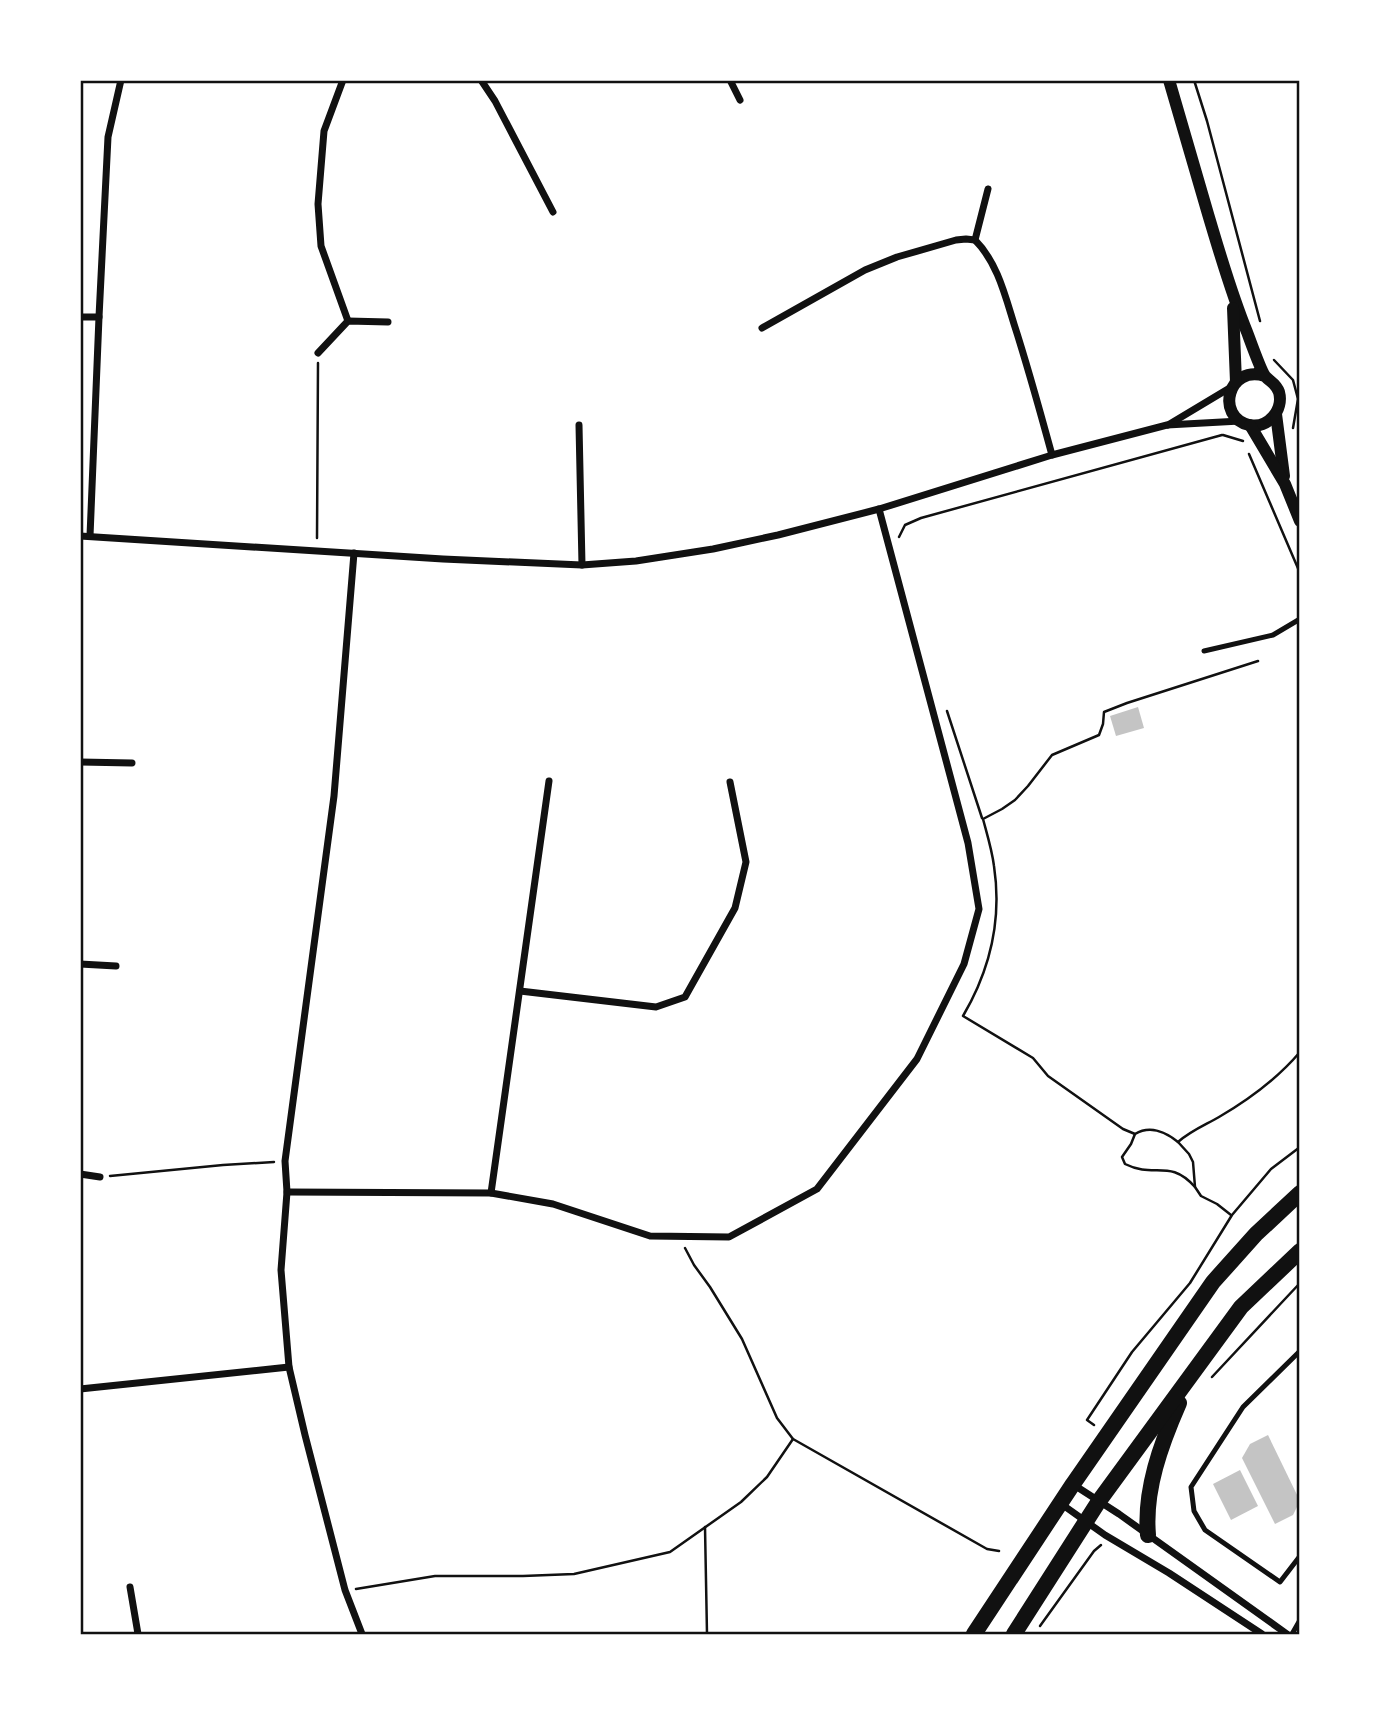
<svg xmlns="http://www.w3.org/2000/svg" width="1380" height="1715" font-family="Karla,sans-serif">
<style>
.building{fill:#c4c4c4}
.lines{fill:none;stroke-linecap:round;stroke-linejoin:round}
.path{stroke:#111;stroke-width:2.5}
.service{stroke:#111;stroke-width:5}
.minor{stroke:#111;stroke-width:7}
.tertiary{stroke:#111;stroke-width:12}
.primary{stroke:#111;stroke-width:16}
.neatline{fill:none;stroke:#111;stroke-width:2.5}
</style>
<rect width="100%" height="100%" fill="#fff"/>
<g class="building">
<polygon points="1138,707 1144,728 1116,736 1110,716"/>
<polygon points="1268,1435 1300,1501 1293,1515 1275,1524 1242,1458 1250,1444"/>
<polygon points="1240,1470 1258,1506 1231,1520 1213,1484"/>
</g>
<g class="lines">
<g class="path">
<polyline points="1194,80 1207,121 1260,321"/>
<polyline points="1274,360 1293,380 1298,399 1293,428"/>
<polyline points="1223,435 1243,441"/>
<polyline points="1249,454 1300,573"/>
<polyline points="899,537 905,525 921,518 1222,435"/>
<polyline points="317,538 318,363"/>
<polyline points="947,711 982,818"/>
<path d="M1135,1134l-4,10 -9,13 3,7c30,15 44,-6 70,23"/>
<path d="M1178,1142c-12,-10 -28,-17 -43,-8l-12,-5 -75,-53 -15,-18 -70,-42c27,-46 39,-97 31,-150 -2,-16 -7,-32 -11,-47l19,-10 13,-9 13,-14 24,-31 47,-20 4,-11 1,-12 23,-9 131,-42"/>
<polyline points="110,1176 223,1165 274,1162"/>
<path d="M1231,1215l-14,-11 -16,-8 -6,-9 -2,-25 -4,-8 -11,-12c12,-11 27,-17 41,-25 31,-18 58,-38 81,-65"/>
<polyline points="685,1248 694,1265 710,1287 742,1339 777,1418 793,1439"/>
<polyline points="1212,1377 1300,1283"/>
<polyline points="1094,1425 1087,1420 1132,1352 1190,1283 1232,1215 1271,1169 1300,1147"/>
<polyline points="705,1527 707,1634"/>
<polyline points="356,1589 435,1576 523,1576 574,1574 670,1552 741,1502 767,1477 793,1439 987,1549 999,1551"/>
<polyline points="1040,1626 1094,1551 1101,1545"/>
</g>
<g class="service">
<polyline points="1204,651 1273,635 1300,619"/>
<polyline points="1300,1351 1243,1407 1191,1487 1194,1511 1205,1530 1280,1582 1300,1556"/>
<polyline points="1292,1634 1300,1620"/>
</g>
<g class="minor">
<polyline points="343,80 324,131 318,204 321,246 348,321"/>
<polyline points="481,80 495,101 553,212"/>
<polyline points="730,80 740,100"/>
<path d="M988,189l-13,51c22,22 30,55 39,84 14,43 26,87 38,131"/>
<polyline points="80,317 99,317"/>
<polyline points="762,328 865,270 897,257 956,240 966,239 975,240"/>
<polyline points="318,353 348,321 388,322"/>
<polyline points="579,425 582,565"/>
<polyline points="1168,425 1233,386"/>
<polyline points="80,536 443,559 582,565 636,561 713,549 778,535 879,509 1052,455 1167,425 1240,421"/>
<polyline points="90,536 99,317 108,137 121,80"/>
<polyline points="354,553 334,796 285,1161 287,1192 281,1270 289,1367 305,1435 345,1590 362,1634"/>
<polyline points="80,762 132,763"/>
<polyline points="80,964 116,966"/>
<polyline points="520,991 656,1007 685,997 735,908 746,862 730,782"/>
<polyline points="80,1174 100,1177"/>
<polyline points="287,1192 491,1193 553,1204 650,1236 729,1237 817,1189 917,1059 964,964 979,909 968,843 879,509"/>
<polyline points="491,1193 549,781"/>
<polyline points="80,1389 289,1367"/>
<polyline points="1074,1485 1119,1514 1287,1634"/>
<polyline points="1060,1503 1105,1535 1169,1573 1262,1634"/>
<polyline points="130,1587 138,1634"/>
</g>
<g class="tertiary">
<path d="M1169,80c13,45 26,90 39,134 12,40 23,79 39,118 3,8 14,39 18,44 5,6 11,7 14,16 5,18 -11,37 -30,33 -34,-8 -21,-61 16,-49"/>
<polyline points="1233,308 1236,382"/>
<polyline points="1276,414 1284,476"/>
<polyline points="1250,425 1285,484 1300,521"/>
</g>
<g class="primary">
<path d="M1148,1535c-4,-45 13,-91 31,-132"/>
<polyline points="974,1634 1073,1484 1213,1282 1256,1234 1300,1193"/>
<polyline points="1014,1634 1099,1501 1241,1307 1300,1251"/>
</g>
</g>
<rect width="1380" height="1715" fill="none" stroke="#ffffff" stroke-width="164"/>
<rect x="82" y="82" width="1216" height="1551" class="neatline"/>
</svg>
